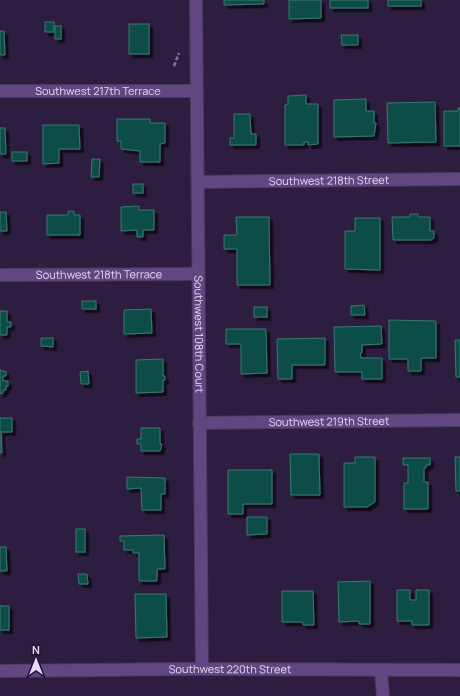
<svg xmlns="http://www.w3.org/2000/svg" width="460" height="696" font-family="Manrope,sans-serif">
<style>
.building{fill:#114d46;stroke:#3a7970;filter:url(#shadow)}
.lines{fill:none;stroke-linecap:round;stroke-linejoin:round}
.minor-casing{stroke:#4a3b5d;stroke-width:14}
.path{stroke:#817492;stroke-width:2.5;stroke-dasharray:4 2;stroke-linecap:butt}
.minor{stroke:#614781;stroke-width:12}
.labels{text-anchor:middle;stroke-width:4;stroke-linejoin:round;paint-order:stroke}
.street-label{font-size:11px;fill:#e3daf1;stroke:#241336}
</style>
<defs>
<filter id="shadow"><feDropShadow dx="3.5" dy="3.5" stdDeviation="0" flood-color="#0009"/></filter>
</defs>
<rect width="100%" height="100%" fill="#2d1d41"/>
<g class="building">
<polygon points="224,0 264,0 264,4 224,5"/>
<polygon points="289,0 321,0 321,18 289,19"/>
<rect x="330" y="0" width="38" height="8"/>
<rect x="388" y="0" width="33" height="6"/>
<rect x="45" y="22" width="9" height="10"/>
<rect x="129" y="24" width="20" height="30"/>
<rect x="55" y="26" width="6" height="13"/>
<polygon points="0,31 4,31 5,55 0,55"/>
<polygon points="341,35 358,35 358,45 342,45"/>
<polygon points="306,95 306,104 318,104 318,144 308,145 308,142 304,142 304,145 285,145 285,105 288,104 288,96"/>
<polygon points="366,99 366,111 374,111 374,123 376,123 374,136 334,137 334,100"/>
<polygon points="435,102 436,142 388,143 387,103"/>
<polygon points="458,108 460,108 460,146 444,146 444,111 458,111"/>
<polygon points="234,114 250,114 251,134 256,134 256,145 230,145 230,138 234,138"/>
<polygon points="117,119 150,119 150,123 165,123 165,143 160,144 160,162 140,162 140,151 121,149 121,141 117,141"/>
<polygon points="43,125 79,125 80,149 59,149 59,163 43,164"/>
<polygon points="0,128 5,128 6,154 0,154"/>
<rect x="12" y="152" width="15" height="9"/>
<polygon points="92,159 100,159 99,177 91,177"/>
<rect x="133" y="184" width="10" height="9"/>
<polygon points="139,206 139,210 154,210 154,230 143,230 143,237 137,237 137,230 121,231 121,207"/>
<polygon points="68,211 74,211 74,215 80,215 80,235 47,235 47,215 68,215"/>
<polygon points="0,212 6,212 7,231 0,231"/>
<polygon points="410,214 418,214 418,217 430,217 430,231 434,231 434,238 431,240 393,240 392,217 410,217"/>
<polygon points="236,217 269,217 270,285 237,285 237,249 224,249 224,235 237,235"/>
<polygon points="355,218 380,218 380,270 345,269 345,231 355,231"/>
<rect x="82" y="301" width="14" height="8"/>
<polygon points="364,305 365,315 351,315 351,306"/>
<rect x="254" y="307" width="13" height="10"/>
<polygon points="151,309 152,333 124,334 124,310"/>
<polygon points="0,311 7,311 7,322 11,322 11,327 7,327 7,335 0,335"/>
<polygon points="389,320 436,321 436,358 421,358 421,371 408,371 408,359 389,359"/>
<polygon points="381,326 382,344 362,345 362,353 360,353 361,358 382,358 382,379 362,379 362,372 335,372 334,327"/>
<polygon points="226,329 266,329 267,373 241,374 241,344 226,344"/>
<polygon points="41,338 53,338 53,347 41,346"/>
<polygon points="325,338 325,365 292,365 292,379 278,379 277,339"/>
<polygon points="455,340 460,340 460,377 456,377"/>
<polygon points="163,359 163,376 165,376 165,380 163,380 163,392 136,393 136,360"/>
<polygon points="0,370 6,372 6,376 3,376 3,381 8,381 8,386 6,386 6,390 3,390 3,393 0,394"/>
<polygon points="88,371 89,384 81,384 80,372"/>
<polygon points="0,418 12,418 12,432 1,432 2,453 0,453"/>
<polygon points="141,428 160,428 160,444 162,444 160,451 141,451 141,444 137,444 137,439 141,439"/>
<polygon points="290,454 319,454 320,495 291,495"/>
<polygon points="355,457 375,457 375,502 367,507 344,507 344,463 355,463"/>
<polygon points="455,457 460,457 460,491 456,491"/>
<polygon points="403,458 430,458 430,465 426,465 426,468 424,468 424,482 428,482 428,509 404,509 404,483 408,483 408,465 403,465"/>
<polygon points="228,470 272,470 272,504 243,504 243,514 228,514"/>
<polygon points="127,477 165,478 165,494 161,494 161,510 142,510 141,488 127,489"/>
<polygon points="247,517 267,517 267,534 247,535"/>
<rect x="76" y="529" width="9" height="23"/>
<polygon points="164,535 165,569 157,569 157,581 139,581 139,553 133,553 133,550 124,550 124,541 120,541 120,536"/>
<polygon points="0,547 6,547 7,571 0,571"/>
<polygon points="78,574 87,574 88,584 79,584"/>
<polygon points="370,581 370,624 359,624 359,621 339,622 338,582"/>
<polygon points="397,590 410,590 410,600 416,600 416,590 429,590 429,625 412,625 412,621 397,621"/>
<polygon points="282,591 313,591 314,625 303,625 303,622 282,622"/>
<polygon points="135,594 166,594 167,637 136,638"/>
<rect x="0" y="606" width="9" height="24"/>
</g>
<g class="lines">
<defs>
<g id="minor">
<path id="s1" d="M196,0l6,669"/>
<path id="s2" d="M0,91h196"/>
<path id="s3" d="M198,182l262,-3"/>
<path id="s4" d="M0,275l198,-1"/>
<path id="s5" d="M199,423l261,-3"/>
<path id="s6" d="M0,671l188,-2 272,1"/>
<polyline points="381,671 383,696"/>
</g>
</defs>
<use href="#minor" class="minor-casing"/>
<polyline class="path" points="174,66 179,53"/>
<use href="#minor" class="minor"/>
</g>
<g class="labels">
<g class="street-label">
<text dy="4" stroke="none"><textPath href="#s2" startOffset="98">Southwest 217th Terrace</textPath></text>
<text dy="4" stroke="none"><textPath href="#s3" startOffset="131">Southwest 218th Street</textPath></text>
<text dy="4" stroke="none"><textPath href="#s4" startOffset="99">Southwest 218th Terrace</textPath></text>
<text dy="4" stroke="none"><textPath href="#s1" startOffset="334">Southwest 108th Court</textPath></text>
<text dy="4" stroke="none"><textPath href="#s5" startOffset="130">Southwest 219th Street</textPath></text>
<text dy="4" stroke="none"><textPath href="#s6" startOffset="230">Southwest 220th Street</textPath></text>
</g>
</g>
<g transform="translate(36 660)" stroke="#241336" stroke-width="3" paint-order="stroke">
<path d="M0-3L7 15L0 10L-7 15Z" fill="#e3daf1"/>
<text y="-6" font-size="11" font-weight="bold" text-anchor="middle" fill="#e3daf1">N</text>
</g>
</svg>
